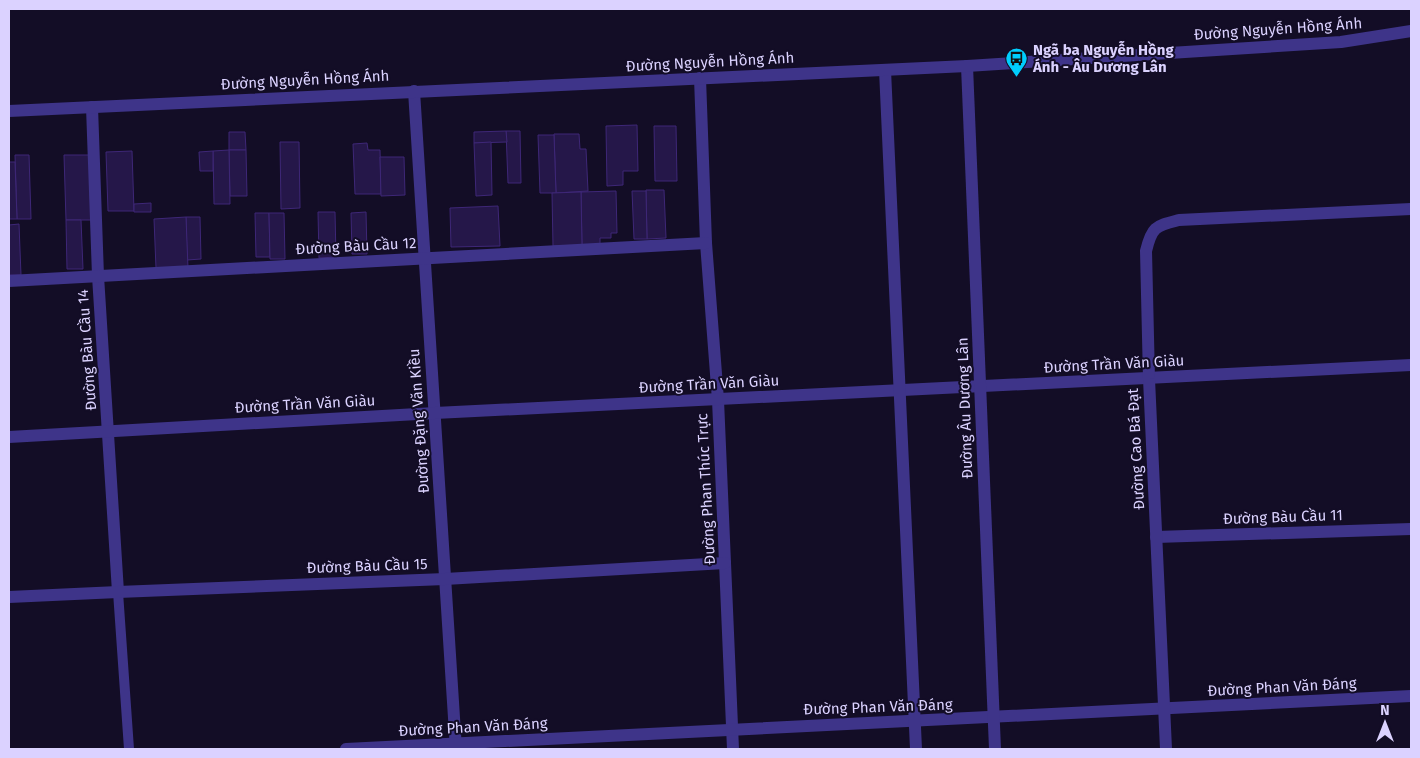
<svg xmlns="http://www.w3.org/2000/svg" width="1420" height="758" font-family="'Fira Sans',sans-serif">
<style>
.building{fill:#251749;stroke:#3e2777}
.lines{fill:none;stroke-linecap:round;stroke-linejoin:round}
.service{stroke:#3e3489;stroke-width:10}
.minor{stroke:#3e3489;stroke-width:12}
.tertiary{stroke:#3e3489;stroke-width:12}
.labels{text-anchor:middle;stroke-width:4;stroke-linejoin:round;paint-order:stroke}
.street-label{font-size:15px;fill:#dbd2ff;stroke:#130d26}
.poi-label{font-size:15px;font-weight:bold;fill:#dbd2ff;stroke:#130d26;text-anchor:start}
</style>
<rect width="100%" height="100%" fill="#130d26"/>
<g class="building">
<polygon points="637,125 638,171 623,171 623,185 607,186 606,126"/>
<polygon points="654,126 676,126 677,181 655,181"/>
<polygon points="506,131 520,131 521,183 508,183"/>
<polygon points="506,131 507,142 474,143 474,132"/>
<polygon points="229,132 245,132 246,150 229,150"/>
<polygon points="579,134 580,149 586,149 588,191 556,193 554,134"/>
<polygon points="538,135 554,135 556,193 540,193"/>
<polygon points="280,142 299,142 300,208 281,209"/>
<polygon points="491,142 492,195 476,196 474,143"/>
<polygon points="367,143 368,150 380,150 381,194 355,194 353,144"/>
<polygon points="229,150 246,150 247,196 230,196"/>
<polygon points="229,150 230,204 214,204 213,151"/>
<polygon points="132,151 134,211 108,211 106,152"/>
<polygon points="213,151 213,171 200,171 199,152"/>
<polygon points="15,155 29,155 31,219 17,219"/>
<polygon points="64,155 89,155 91,220 66,220"/>
<polygon points="380,157 404,157 405,195 381,196"/>
<polygon points="9,162 15,162 17,219 9,219"/>
<polygon points="646,190 664,190 666,238 647,239"/>
<polygon points="616,191 617,233 611,233 611,238 600,238 600,245 582,246 581,192"/>
<polygon points="632,191 646,191 647,239 634,239"/>
<polygon points="581,192 582,246 553,246 552,193"/>
<polygon points="151,203 151,212 134,212 134,204"/>
<polygon points="498,206 500,246 451,247 450,208"/>
<polygon points="318,212 335,212 336,257 319,258"/>
<polygon points="366,212 367,254 352,254 351,213"/>
<polygon points="255,213 269,213 270,257 256,257"/>
<polygon points="269,213 284,213 285,259 270,259"/>
<polygon points="186,217 200,217 201,259 187,260"/>
<polygon points="186,217 188,268 156,268 154,219"/>
<polygon points="66,220 81,220 83,269 67,269"/>
<polygon points="19,224 21,275 9,275 9,225"/>
</g>
<g class="lines">
<polyline class="service" points="118,592 129,749"/>
<g class="minor">
<polyline points="700,78 706,243 718,400 733,749"/>
<polyline points="414,91 456,749"/>
<polyline points="92,107 98,276 118,592"/>
<polyline points="9,281 706,243"/>
<polyline points="9,437 435,413 1411,365"/>
<polyline points="1156,537 1411,529"/>
<polyline points="9,597 118,592 445,579 725,563"/>
<polyline points="346,749 1411,696"/>
<path d="M1166,749l-17,-370 -3,-128c6,-25 10,-25 33,-31l232,-11"/>
</g>
<g class="tertiary">
<polyline points="967,66 995,749"/>
<polyline points="885,70 916,749"/>
<polyline points="9,111 967,66 1341,42 1411,31"/>
</g>
</g>
<defs>
<symbol id="bus-pin" viewBox="-11 -11 22 30"><path d="M0 17L-7.5 6A9.5 9.5 0 1 1 7.5 6Z" fill="#00cdfd" stroke="#130d26"/><path d="M-5-6H5V4H4V6H2V4H-2V6H-4V4H-5ZM-3.5-4V0h7V-4ZM-3.5 1.2v1.5H-2V1.2ZM2 1.2v1.5H3.5V1.2Z" fill="#111"/></symbol>
</defs>
<g fill-rule="evenodd">
<use href="#bus-pin" x="1004" y="46" width="25" height="34"/>
</g>
<g class="labels">
<g class="street-label">
<text transform="translate(1278 29) rotate(-4)" y="5">Đường Nguyễn Hồng Ánh</text>
<text transform="translate(710 62) rotate(-3)" y="5">Đường Nguyễn Hồng Ánh</text>
<text transform="translate(305 80) rotate(-3)" y="5">Đường Nguyễn Hồng Ánh</text>
<text transform="translate(356 246) rotate(-3)" y="5">Đường Bàu Cầu 12</text>
<text transform="translate(87 350) rotate(-94)" y="5">Đường Bàu Cầu 14</text>
<text transform="translate(1114 364) rotate(-3)" y="5">Đường Trần Văn Giàu</text>
<text transform="translate(709 384) rotate(-3)" y="5">Đường Trần Văn Giàu</text>
<text transform="translate(305 404) rotate(-3)" y="5">Đường Trần Văn Giàu</text>
<text transform="translate(965 408) rotate(-92)" y="5">Đường Âu Dương Lân</text>
<text transform="translate(419 421) rotate(-94)" y="5">Đường Đặng Văn Kiều</text>
<text transform="translate(1136 449) rotate(-93)" y="5">Đường Cao Bá Đạt</text>
<text transform="translate(706 489) rotate(-93)" y="5">Đường Phan Thúc Trực</text>
<text transform="translate(1283 517) rotate(-2)" y="5">Đường Bàu Cầu 11</text>
<text transform="translate(367 566) rotate(-2)" y="5">Đường Bàu Cầu 15</text>
<text transform="translate(1282 687) rotate(-3)" y="5">Đường Phan Văn Đáng</text>
<text transform="translate(878 707) rotate(-2)" y="5">Đường Phan Văn Đáng</text>
<text transform="translate(473 727) rotate(-3)" y="5">Đường Phan Văn Đáng</text>
</g>
<g class="poi-label">
<text x="1033" y="55">Ngã ba Nguyễn Hồng<tspan x="1033" dy="17">Ánh - Âu Dương Lân</tspan></text>
</g>
</g>
<rect width="1420" height="758" fill="none" stroke="#dbd2ff" stroke-width="20"/>
<g transform="translate(1385 723)" stroke="#130d26" stroke-width="4" paint-order="stroke">
<path d="M0-4L9 19L0 12L-9 19Z" fill="#dbd2ff"/>
<text y="-8" font-size="14" font-weight="bold" text-anchor="middle" fill="#dbd2ff">N</text>
</g>
</svg>
